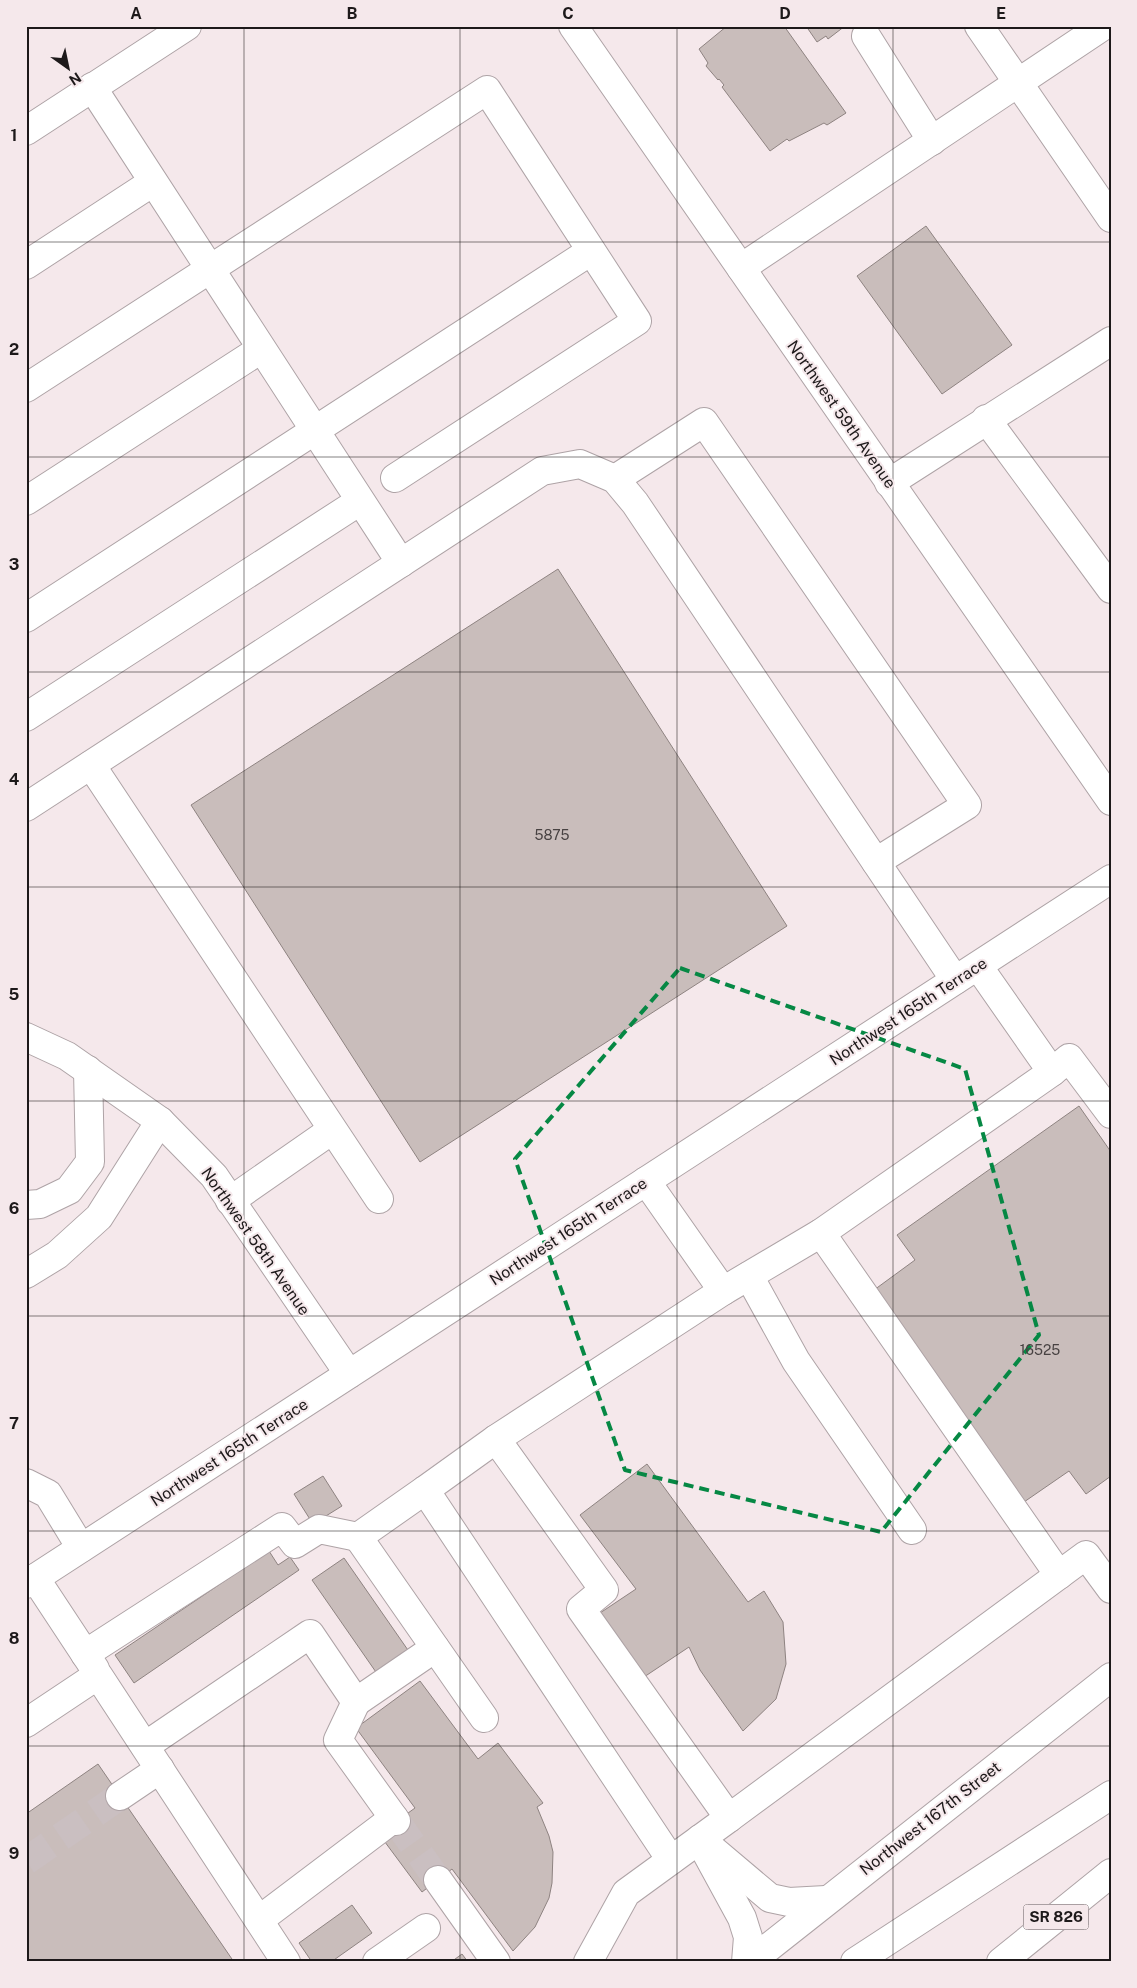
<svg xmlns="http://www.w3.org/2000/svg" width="1137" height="1988" font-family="'Public Sans',sans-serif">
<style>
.building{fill:#c9bdbb;stroke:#8e8381}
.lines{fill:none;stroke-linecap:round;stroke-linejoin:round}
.minor-tunnel{stroke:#cabfc1;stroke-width:28;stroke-dasharray:28 14;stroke-linecap:butt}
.minor-casing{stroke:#aea3a6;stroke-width:30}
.highway-casing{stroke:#aea3a6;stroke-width:30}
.minor{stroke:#fff;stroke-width:28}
.highway{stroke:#fff;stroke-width:28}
.marked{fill:none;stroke:#068844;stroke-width:4;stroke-dasharray:10 6;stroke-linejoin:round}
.grid{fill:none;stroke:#1d191a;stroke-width:1;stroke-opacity:0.55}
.labels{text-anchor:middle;stroke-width:4;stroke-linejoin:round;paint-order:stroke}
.number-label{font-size:14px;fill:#484242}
.shield{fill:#f5e8eb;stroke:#5e5759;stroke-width:1}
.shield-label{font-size:15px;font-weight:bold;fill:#1d191a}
.street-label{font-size:16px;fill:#1d191a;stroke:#f5e8eb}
.neatline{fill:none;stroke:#1d191a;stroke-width:2}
.grid-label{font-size:16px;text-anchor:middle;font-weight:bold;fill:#1d191a}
</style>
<rect width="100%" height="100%" fill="#f5e8eb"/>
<g class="building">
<polygon points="727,26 784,26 846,113 827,125 824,123 789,141 787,139 770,151 722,87 724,85 719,79 718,80 706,66 708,63 699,49"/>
<polygon points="806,26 845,26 828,39 826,36 817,42"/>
<polygon points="926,226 1012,345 942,394 857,276"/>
<polygon points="558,569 787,926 420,1162 191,805"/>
<polygon points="1079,1106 1111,1152 1111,1476 1086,1494 1069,1471 1024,1502 874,1290 915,1260 897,1235"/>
<polygon points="647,1464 748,1602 764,1591 783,1622 786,1664 776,1699 743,1731 700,1670 689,1647 644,1677 600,1613 636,1589 580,1515"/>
<polygon points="323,1476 342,1506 313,1524 294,1494"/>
<polygon points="269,1551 278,1565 290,1557 299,1570 134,1683 115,1655"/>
<polygon points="344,1558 410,1653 378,1675 312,1580"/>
<polygon points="420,1681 478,1759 498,1743 543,1803 537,1807 549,1836 553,1852 552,1883 549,1898 535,1927 513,1951 452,1869 422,1892 379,1834 415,1808 356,1728"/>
<polygon points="98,1764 234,1962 26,1962 26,1814"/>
<polygon points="352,1905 372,1933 331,1962 312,1962 299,1943"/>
<polygon points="462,1954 468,1962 451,1962"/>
</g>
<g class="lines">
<g class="minor-tunnel">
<polyline points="396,1821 438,1880"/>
<polyline points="26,1861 120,1796"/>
</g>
<defs>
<g id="minor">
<polyline points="573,26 1111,801"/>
<polyline points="979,26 1111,218"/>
<polyline points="866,36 932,141"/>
<polyline points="92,87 401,563"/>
<polyline points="26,131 187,26"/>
<polyline points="26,265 153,182"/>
<polyline points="741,268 1103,26"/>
<polyline points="26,388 487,90 637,321 395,478"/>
<polyline points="986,419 1111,589"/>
<polyline points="615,479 704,422 967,805 876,862"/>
<polyline points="889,483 1111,341"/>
<polyline points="26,501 261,349"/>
<polyline points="26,618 591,251"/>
<polyline points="26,717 360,501"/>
<polyline points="91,765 379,1199"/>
<polyline points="26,807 542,471 580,464 615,479 635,503 955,980"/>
<polyline points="26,1037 67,1056 160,1121 214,1176 349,1374"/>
<polyline points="1052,1072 1069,1058 1111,1114"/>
<polyline points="646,1181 723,1291 496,1439 604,1590 581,1609 729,1818 1086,1555 1111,1589"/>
<polyline points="230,1201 332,1130"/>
<polyline points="26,1205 40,1204 69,1190 90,1162 88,1070"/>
<polyline points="821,1233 1059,1575"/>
<polyline points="26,1274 57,1255 99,1217 160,1121"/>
<polyline points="749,1276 796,1361 912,1530"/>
<polyline points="723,1291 821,1233 1052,1072 978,966"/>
<polyline points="496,1439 425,1490 671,1860"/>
<polyline points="26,1483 48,1494 81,1548"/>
<polyline points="425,1490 358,1537 484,1718"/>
<polyline points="35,1578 95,1669"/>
<polyline points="26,1584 1111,879"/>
<polyline points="85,1654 282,1527 295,1544 319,1529 358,1537"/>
<polyline points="356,1702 338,1740 396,1821"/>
<polyline points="26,1723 98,1675 286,1962"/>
<polyline points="145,1746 310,1634 356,1702 435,1648"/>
<polyline points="120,1796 160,1769"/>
<polyline points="700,1839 770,1898 789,1902 826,1900"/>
<polyline points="706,1852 742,1918 748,1937 746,1962"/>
<polyline points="438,1880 496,1962"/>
<polyline points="259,1920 394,1818"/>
<polyline points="377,1962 426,1928"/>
<polyline points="588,1962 626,1893 729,1818"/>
<polyline points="750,1962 1111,1677"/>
</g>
<g id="highway">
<polyline points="855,1962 1111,1795"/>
<polyline points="1001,1962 1111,1873"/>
</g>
</defs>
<use href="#minor" class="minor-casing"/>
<use href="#highway" class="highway-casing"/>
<use href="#minor" class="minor"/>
<use href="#highway" class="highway"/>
</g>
<path class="marked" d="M680,968l285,101 74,266 -158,197 -256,-62 -110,-311z"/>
<path class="grid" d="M244,26v1936M460,26v1936M677,26v1936M893,26v1936M26,242h1085M26,457h1085M26,672h1085M26,887h1085M26,1101h1085M26,1316h1085M26,1531h1085M26,1746h1085"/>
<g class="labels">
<g class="number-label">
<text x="552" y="840">5875</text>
<text x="1040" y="1355">16525</text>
</g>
<rect class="shield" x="1023.5" y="1904.5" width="65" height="25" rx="4"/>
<g class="shield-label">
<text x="1056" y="1922">SR 826</text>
</g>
<g class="street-label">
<text transform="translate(842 414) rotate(55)" y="6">Northwest 59th Avenue</text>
<text transform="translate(908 1011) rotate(-33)" y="6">Northwest 165th Terrace</text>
<text transform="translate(568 1231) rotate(-33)" y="6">Northwest 165th Terrace</text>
<text transform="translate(256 1241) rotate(55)" y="6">Northwest 58th Avenue</text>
<text transform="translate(229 1452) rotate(-33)" y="6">Northwest 165th Terrace</text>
<text transform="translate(930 1818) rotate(-38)" y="6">Northwest 167th Street</text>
</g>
</g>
<rect width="1137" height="1988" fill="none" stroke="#f5e8eb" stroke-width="55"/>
<g transform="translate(68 68) rotate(147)" stroke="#f5e8eb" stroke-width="4" paint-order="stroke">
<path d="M0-4L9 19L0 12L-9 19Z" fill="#1d191a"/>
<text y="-8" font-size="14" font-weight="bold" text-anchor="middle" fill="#1d191a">N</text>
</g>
<rect x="28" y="28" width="1082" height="1932" class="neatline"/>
<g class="grid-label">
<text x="136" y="19">A</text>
<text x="352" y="19">B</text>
<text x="568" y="19">C</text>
<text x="785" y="19">D</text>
<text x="1001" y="19">E</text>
<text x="14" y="141">1</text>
<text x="14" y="355">2</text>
<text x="14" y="570">3</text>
<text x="14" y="785">4</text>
<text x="14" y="1000">5</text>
<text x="14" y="1214">6</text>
<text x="14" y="1429">7</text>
<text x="14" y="1644">8</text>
<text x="14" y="1859">9</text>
</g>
</svg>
